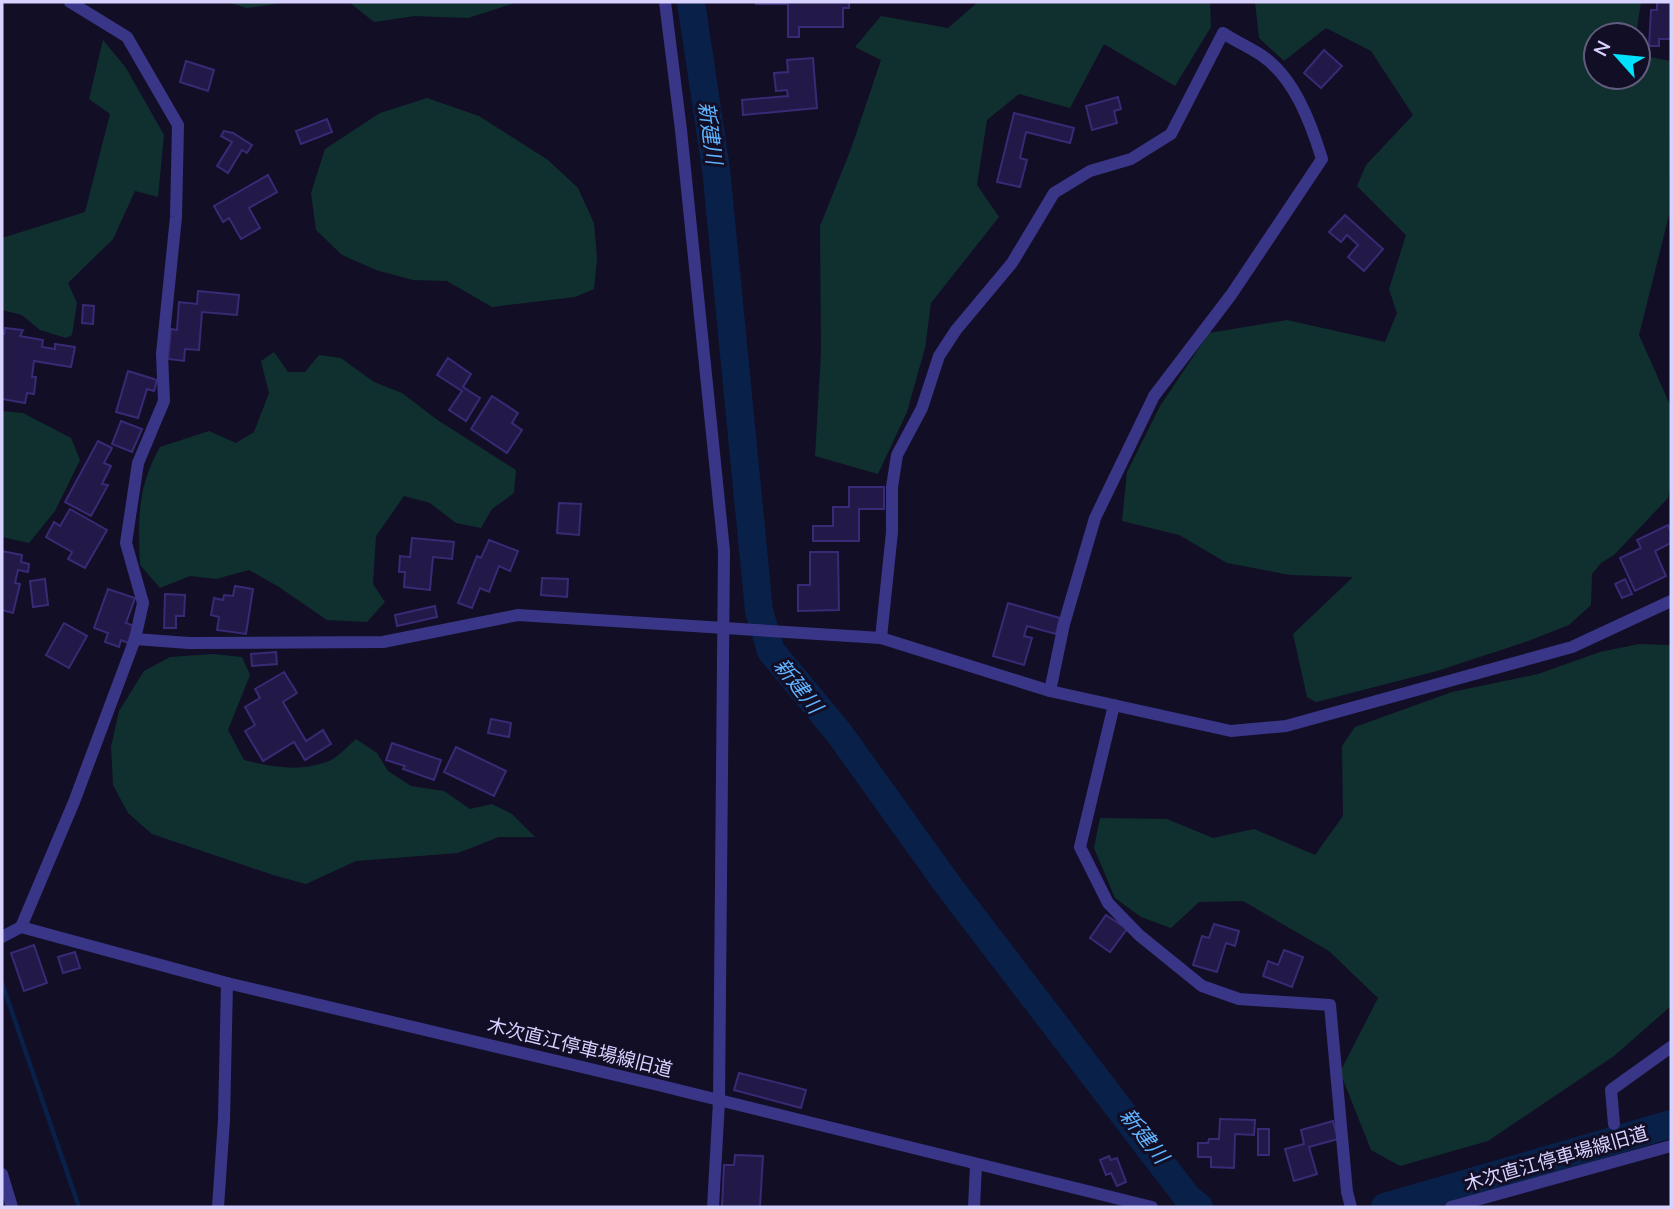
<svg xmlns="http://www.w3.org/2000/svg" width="1673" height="1209" font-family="'Nunito Sans','Noto Sans JP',sans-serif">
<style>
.green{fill:#10302f}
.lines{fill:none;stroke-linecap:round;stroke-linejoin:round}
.stream{stroke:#092049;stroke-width:4.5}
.river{stroke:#092049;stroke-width:28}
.building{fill:#231948;stroke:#392a75;stroke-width:2}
.minor{stroke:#3a3687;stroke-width:12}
.labels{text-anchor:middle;stroke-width:6;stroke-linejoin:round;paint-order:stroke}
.street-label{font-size:19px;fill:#d8d2ff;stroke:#120e26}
.water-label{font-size:21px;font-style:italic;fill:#60b4ff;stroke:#120e26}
</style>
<rect width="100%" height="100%" fill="#120e26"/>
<g class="green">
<polygon points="227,2 289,2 247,8"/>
<polygon points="349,2 518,2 468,18 415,16 374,22"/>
<polygon points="978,2 1210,2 1211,27 1175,86 1104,44 1070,108 1019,94 987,120 977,185 999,217 931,303 925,348 907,412 878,474 815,456 821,353 820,226 851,149 881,60 855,47 881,16 948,28"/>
<polygon points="1255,2 1641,2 1636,35 1596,35 1596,77 1638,77 1638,55 1671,61 1669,215 1639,335 1671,407 1671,480 1668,498 1614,555 1601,563 1592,574 1591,605 1569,625 1528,641 1437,671 1316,702 1307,697 1293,634 1353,577 1290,575 1227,563 1179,535 1122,521 1127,472 1160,406 1209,333 1287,320 1385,342 1397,313 1389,289 1406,235 1357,186 1366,165 1413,115 1371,51 1326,28 1284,61 1259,38"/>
<polygon points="103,40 126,68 164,135 158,197 135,191 113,239 68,283 77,303 72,335 66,338 40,330 22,315 2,310 2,238 85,212 110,114 89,99"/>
<polygon points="427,98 479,116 548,160 578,188 594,223 597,259 594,289 575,297 492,307 447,281 413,280 376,270 342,255 316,230 311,193 325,149 380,113"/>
<path d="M274,352l14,20h17l14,-17 22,3 33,24 28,11 34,26 80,51 -2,23 -22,16 -11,19 -25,-5 -26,-20 -26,-7 -28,40 -3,48 12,18 -18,20 -40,-2 -48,-33 -30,-17 -33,9 -26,-3 -30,12 -20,-23c-2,-45 -3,-78 20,-118l49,-16 27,12 18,-11 15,-39 -8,-32z"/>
<polygon points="2,411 23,413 71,438 80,460 55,511 29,543 2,537"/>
<polygon points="1639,644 1671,645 1671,1006 1614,1056 1488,1141 1400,1166 1371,1150 1340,1072 1378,998 1329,951 1243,901 1199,902 1171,928 1141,917 1115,898 1094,848 1100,818 1167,819 1213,838 1254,829 1315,855 1343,816 1342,746 1355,727 1452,692 1538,674 1600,652"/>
<path d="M213,654l29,3 8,18 -22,55 16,30c28,7 59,13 87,0 9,-5 18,-15 25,-21l21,14 11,18 23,15 33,5 26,18 22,-5 20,10 23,23h-36l-41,16 -102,8 -50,23 -33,-9 -121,-41 -24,-21 -15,-28 -2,-38 8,-36 25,-40 26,-14z"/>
</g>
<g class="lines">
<polyline class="stream" points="2,983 79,1207"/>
<g class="river">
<polyline points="691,2 716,169 759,611 771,651 839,733 948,885 1187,1197 1199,1207"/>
<polyline points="1385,1207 1671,1124"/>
</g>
</g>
<g class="building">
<polygon points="756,2 849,2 849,8 843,8 843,27 799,27 799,37 788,37 788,4 756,4"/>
<polygon points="1650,2 1671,2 1671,39 1659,39 1659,46 1649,46 1651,10 1657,10 1657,2"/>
<polygon points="1324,50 1342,66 1321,88 1304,73"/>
<polygon points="813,58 817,108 743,115 742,100 788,96 787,90 776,91 774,73 788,72 787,60"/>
<polygon points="186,61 214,70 208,91 180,82"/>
<polygon points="1118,97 1121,109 1114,111 1117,123 1092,130 1086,106"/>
<polygon points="1014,113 1074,128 1070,143 1026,132 1020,158 1027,160 1020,187 997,182"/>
<polygon points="327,119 332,132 301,144 296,131"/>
<polygon points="224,131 233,133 252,145 247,153 242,150 228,173 217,166 232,142 221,136"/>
<polygon points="268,175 277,192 249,208 260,228 241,239 229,218 223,222 214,206"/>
<polygon points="1345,215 1383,249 1364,271 1348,257 1358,245 1347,235 1341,242 1329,232"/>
<polygon points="198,291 239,295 237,315 202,312 199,350 185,349 184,361 168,359 171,329 177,330 179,302 197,304"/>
<polygon points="83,305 94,306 93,324 82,323"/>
<polygon points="5,328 23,330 20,336 43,340 42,347 55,349 55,344 75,347 71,367 34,361 32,377 36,377 34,394 27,393 25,403 2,399 2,334 4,334"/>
<polygon points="448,358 471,374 463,387 480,398 466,421 449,410 462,391 437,375"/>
<polygon points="128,371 157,380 154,391 147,389 138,418 116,412"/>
<polygon points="492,396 518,413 512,423 522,430 507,453 471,429"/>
<polygon points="121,421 142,429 132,452 112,444"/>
<polygon points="98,441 112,448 104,463 111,466 102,484 108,485 91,516 65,502"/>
<polygon points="849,487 884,487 884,509 859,509 859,541 813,541 813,526 833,526 833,507 849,507"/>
<polygon points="559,503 581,504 579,535 557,533"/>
<polygon points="70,509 107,530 85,568 68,559 72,552 46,537 54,522 60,526"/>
<polygon points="1668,525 1671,532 1671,543 1655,551 1666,576 1635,591 1620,558 1641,548 1637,540"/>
<polygon points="412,538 454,542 452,559 433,557 430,590 404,587 405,572 399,572 400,556 410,557"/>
<polygon points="489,540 518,551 510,571 499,566 489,592 480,588 472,608 458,603 477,556 481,558"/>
<polygon points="2,551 22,555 21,562 29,564 28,572 18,570 15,583 20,584 13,613 2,610"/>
<polygon points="810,552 838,552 839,610 798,611 798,585 810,585"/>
<polygon points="542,578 568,579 567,597 541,595"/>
<polygon points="45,579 48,605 33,607 30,581"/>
<polygon points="1625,579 1632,594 1622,598 1615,584"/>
<polygon points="235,586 253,589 246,634 217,630 219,617 211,615 214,598 223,600 224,595 233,596"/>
<polygon points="108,589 135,598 126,623 134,626 128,643 121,640 119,647 105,642 108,633 94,628"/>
<polygon points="165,594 185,595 184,616 176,616 176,628 164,628"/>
<polygon points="1008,603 1060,618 1056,634 1027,626 1024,636 1032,638 1024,665 993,656"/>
<polygon points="435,606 437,617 397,626 395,615"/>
<polygon points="64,623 87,636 69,668 46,655"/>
<polygon points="276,652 277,664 252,666 251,654"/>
<polygon points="284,672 297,693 283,702 306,741 323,730 331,744 305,760 294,742 263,761 245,731 255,725 245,707 260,698 255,689"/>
<polygon points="491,719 511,723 509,737 488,733"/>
<polygon points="392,743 441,760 434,780 403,769 405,766 386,760"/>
<polygon points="456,747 506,771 494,796 444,772"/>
<polygon points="1106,915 1127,929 1110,952 1090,938"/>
<polygon points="1214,924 1239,931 1235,946 1226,943 1217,972 1193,965 1202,936 1209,938"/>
<polygon points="34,945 47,983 24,991 11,953"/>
<polygon points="1284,950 1303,957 1292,987 1263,976 1268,961 1278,965"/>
<polygon points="75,952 80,968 63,973 58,957"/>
<polygon points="739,1073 806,1090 801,1108 734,1090"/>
<polygon points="1220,1119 1255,1120 1254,1135 1235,1134 1234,1168 1211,1167 1211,1157 1198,1157 1198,1143 1208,1143 1209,1139 1219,1139"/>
<polygon points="1333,1121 1338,1139 1309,1147 1317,1174 1294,1181 1285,1149 1304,1144 1301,1130"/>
<rect x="1258" y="1129" width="11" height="26"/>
<polygon points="735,1155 763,1156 760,1207 722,1207 724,1165 734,1165"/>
<polygon points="1109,1156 1111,1160 1117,1158 1126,1182 1117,1186 1111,1173 1106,1175 1100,1160"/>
</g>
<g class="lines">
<g class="minor">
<polyline points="665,2 681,130 724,551 719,1102 713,1207"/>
<path d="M881,638l11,-106v-45l5,-32 25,-47 17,-52 17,-26 56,-67 42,-70 36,-22 41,-12 40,-25 52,-101c12,8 26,14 38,22 33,22 50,68 61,104l-91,136 -77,101 -59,122 -31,106 -14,67"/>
<polyline points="135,639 189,643 383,642 518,615 881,638 1050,691 1231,731 1286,726 1572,647 1671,601"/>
<polyline points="1114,705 1080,847 1108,903 1139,935 1202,986 1239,999 1330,1005 1347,1192 1351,1207"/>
<polyline points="21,927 74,802 135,639 143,603 126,543 138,463 164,401 162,354 176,217 178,125 127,37 70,2"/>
<polyline points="2,937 21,927 227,983 658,1085 1152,1207"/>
<polyline points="1614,1124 1611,1090 1671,1047"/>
<polyline points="2,1174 12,1207"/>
<polyline points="218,1207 224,1120 227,983"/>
<polyline points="974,1207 976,1165"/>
<polyline points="1451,1207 1671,1146"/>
</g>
</g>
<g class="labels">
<g class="street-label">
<text transform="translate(580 1047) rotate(14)" y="7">木次直江停車場線旧道</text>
<text transform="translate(1556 1158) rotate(-16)" y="7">木次直江停車場線旧道</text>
</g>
<g class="water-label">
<text transform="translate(710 133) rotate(82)" y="7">新建川</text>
<text transform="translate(798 686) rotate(52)" y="7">新建川</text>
<text transform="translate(1144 1136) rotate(52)" y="7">新建川</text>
</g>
</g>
<rect width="1673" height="1209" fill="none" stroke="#d8d2ff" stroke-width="7"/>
<g transform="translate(1617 56) rotate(297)"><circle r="33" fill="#120e26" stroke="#615c7d" stroke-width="2"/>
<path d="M0-5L12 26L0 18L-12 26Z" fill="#00e1fd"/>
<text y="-10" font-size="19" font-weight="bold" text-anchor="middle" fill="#d8d2ff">N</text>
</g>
</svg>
